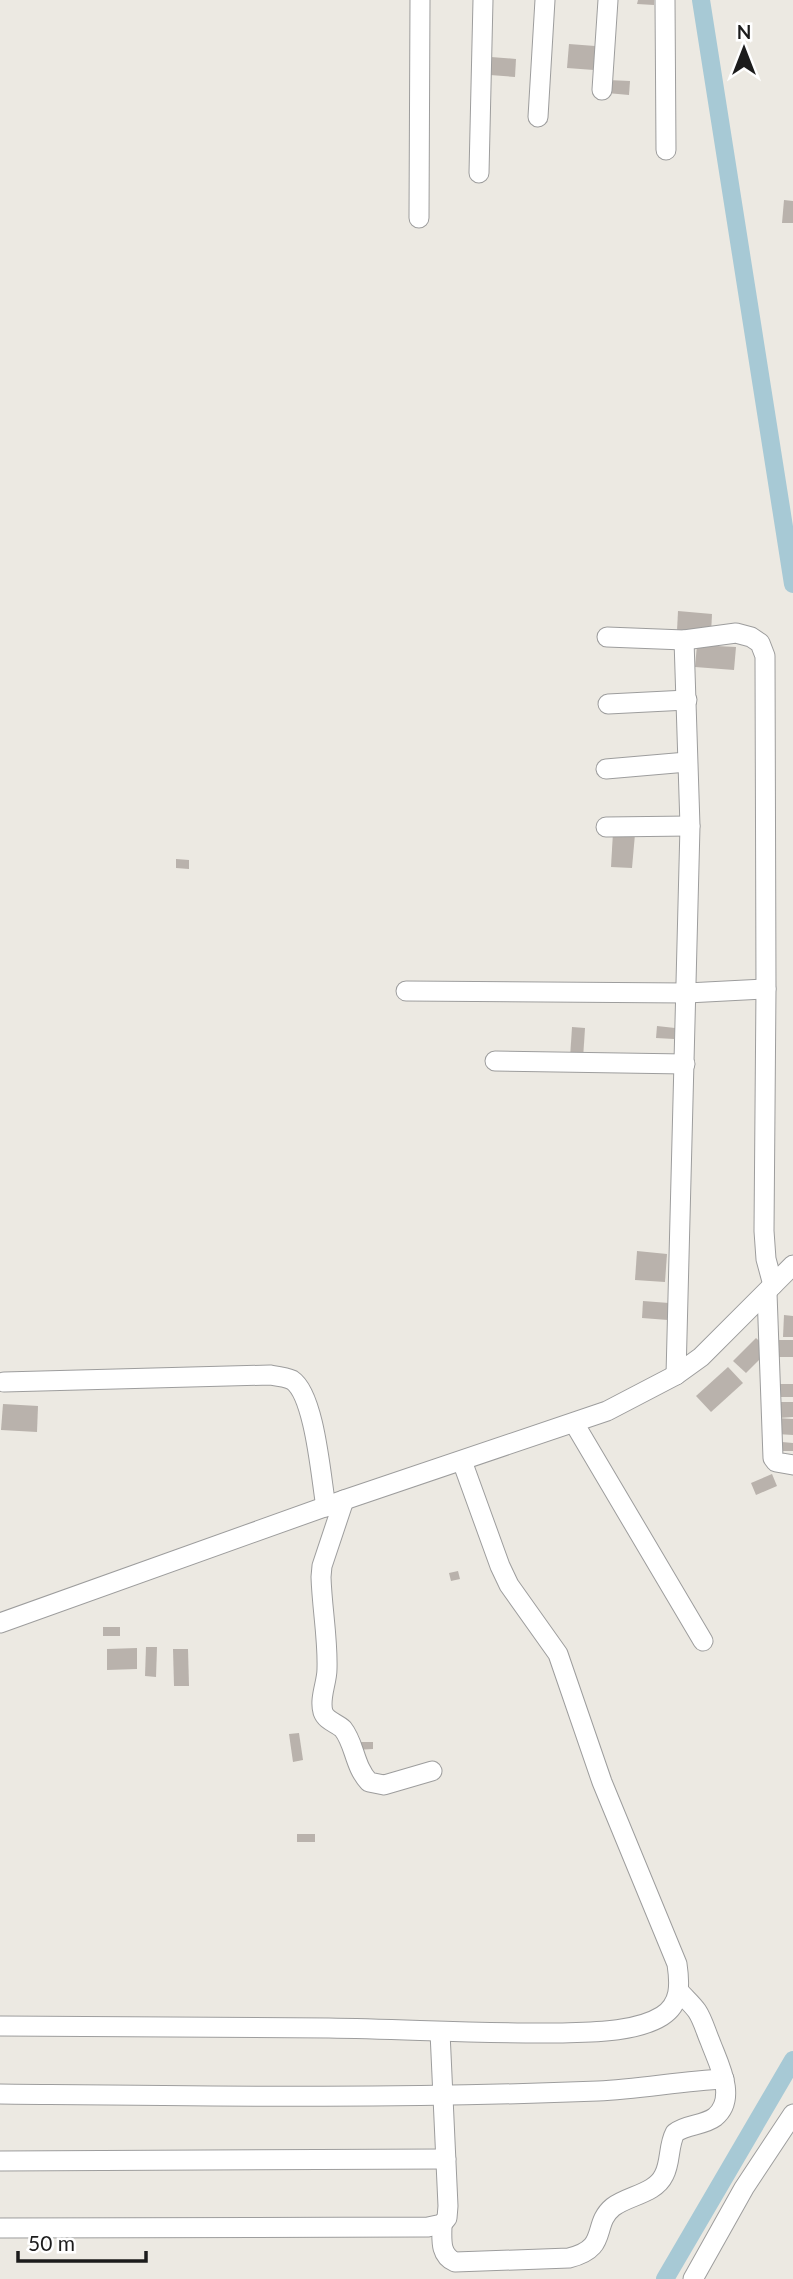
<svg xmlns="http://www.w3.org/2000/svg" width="793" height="2279" font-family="Lato,sans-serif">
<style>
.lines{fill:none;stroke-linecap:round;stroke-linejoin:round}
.canal{stroke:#a7c9d5;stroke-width:18}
.building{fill:#b9b2ac}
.minor-casing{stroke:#9d9d9d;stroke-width:21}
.minor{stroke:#fff;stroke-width:19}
</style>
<rect width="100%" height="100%" fill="#ece9e2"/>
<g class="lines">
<g class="canal">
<polyline points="701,0 793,584"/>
<polyline points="665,2279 793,2060"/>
</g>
</g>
<g class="building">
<polygon points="638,0 654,0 654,5 637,4"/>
<polygon points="569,44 595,46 594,70 567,68"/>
<polygon points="491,57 516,59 515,77 490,75"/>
<polygon points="608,80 630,81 629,95 607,93"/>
<polygon points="784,200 793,201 793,223 782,223"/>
<polygon points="678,611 712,614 711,634 677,631"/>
<polygon points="697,645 736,647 734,670 695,667"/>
<polygon points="613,832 635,834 632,868 611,867"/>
<polygon points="176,859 189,860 189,869 176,868"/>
<polygon points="657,1026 675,1028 674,1039 656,1038"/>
<polygon points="572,1027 585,1028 583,1059 570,1058"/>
<polygon points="637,1251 667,1254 665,1282 635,1280"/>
<polygon points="643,1301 669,1303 668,1320 642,1318"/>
<polygon points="784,1315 793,1316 793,1337 783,1337"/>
<polygon points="756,1338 769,1350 746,1373 733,1361"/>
<polygon points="773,1340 793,1340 793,1357 774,1357"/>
<polygon points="728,1367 743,1383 711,1412 696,1396"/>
<rect x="771" y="1384" width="22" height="13"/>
<polygon points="777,1402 793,1402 793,1417 778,1418"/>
<polygon points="3,1404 38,1406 37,1432 1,1430"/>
<polygon points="777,1418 793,1419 793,1435 777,1434"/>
<polygon points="782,1442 793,1443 793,1451 782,1451"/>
<polygon points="772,1474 777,1486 756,1495 751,1483"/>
<polygon points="458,1571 460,1579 451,1581 449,1573"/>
<rect x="103" y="1627" width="17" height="9"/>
<polygon points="146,1647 157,1647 156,1677 145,1676"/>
<polygon points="137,1648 137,1669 107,1670 107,1649"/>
<polygon points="173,1649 188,1649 189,1686 174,1686"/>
<polygon points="299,1733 303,1760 293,1762 289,1734"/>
<polygon points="355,1742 373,1742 373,1749 355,1750"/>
<rect x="297" y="1834" width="18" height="8"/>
</g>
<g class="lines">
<defs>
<g id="minor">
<polyline points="665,0 666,150"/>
<polyline points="602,90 608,0"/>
<polyline points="538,117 545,0"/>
<polyline points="479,173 483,0"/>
<polyline points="419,218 420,0"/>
<polyline points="607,637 684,640 736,633 751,637 760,643 765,656 766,989 764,1231 766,1259 773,1285"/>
<polyline points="608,704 687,700"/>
<polyline points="606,769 687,762"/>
<polyline points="606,827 690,826"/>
<polyline points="406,991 687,993 766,989"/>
<polyline points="495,1061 685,1064"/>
<polyline points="767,1293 773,1458 776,1462 793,1465"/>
<polyline points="676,1375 690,826 684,640"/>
<path d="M4,1382l266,-7c7,1 16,2 22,5 23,15 29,99 34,127"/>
<polyline points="574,1423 703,1641"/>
<path d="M344,1500l-22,66 -1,11c1,31 7,62 6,92 0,14 -8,29 -4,43 3,9 14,11 20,17 12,15 11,37 26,53l15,3 48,-14"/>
<polyline points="0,1623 344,1500 607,1411 676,1375 701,1357 793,1265"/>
<path d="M0,2026c110,1 220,1 329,2 76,1 152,6 229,5 30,-1 77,0 104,-17 19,-12 18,-32 15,-52l-75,-182 -44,-128 -49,-69 -9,-19 -38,-105"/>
<path d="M0,2094c199,2 399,5 598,-3 42,-2 84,-10 126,-12"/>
<polyline points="0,2161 446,2159"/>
<path d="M442,2224c0,14 -3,31 13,38l114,-4c41,-10 22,-33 44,-51 16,-12 42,-13 51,-32 7,-13 4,-29 11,-42 11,-9 28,-7 40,-16 23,-19 3,-54 -5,-76 -4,-9 -7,-21 -13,-30 -5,-7 -12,-13 -18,-20"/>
<polyline points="0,2228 428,2227 442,2224 447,2218 448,2206 440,2032"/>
<polyline points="693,2279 744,2188 793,2114"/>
</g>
</defs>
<use href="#minor" class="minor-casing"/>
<use href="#minor" class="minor"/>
</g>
<g transform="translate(744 49)" stroke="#ffffff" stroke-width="5" paint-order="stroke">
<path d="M0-5L12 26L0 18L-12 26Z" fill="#1c1c1c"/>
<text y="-10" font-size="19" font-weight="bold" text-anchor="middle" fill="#1c1c1c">N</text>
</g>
<path d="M18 2251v10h128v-10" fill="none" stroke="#1c1c1c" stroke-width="3.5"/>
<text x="28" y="2251" font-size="21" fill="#1c1c1c" stroke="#ffffff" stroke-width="5" paint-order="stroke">50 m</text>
</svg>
